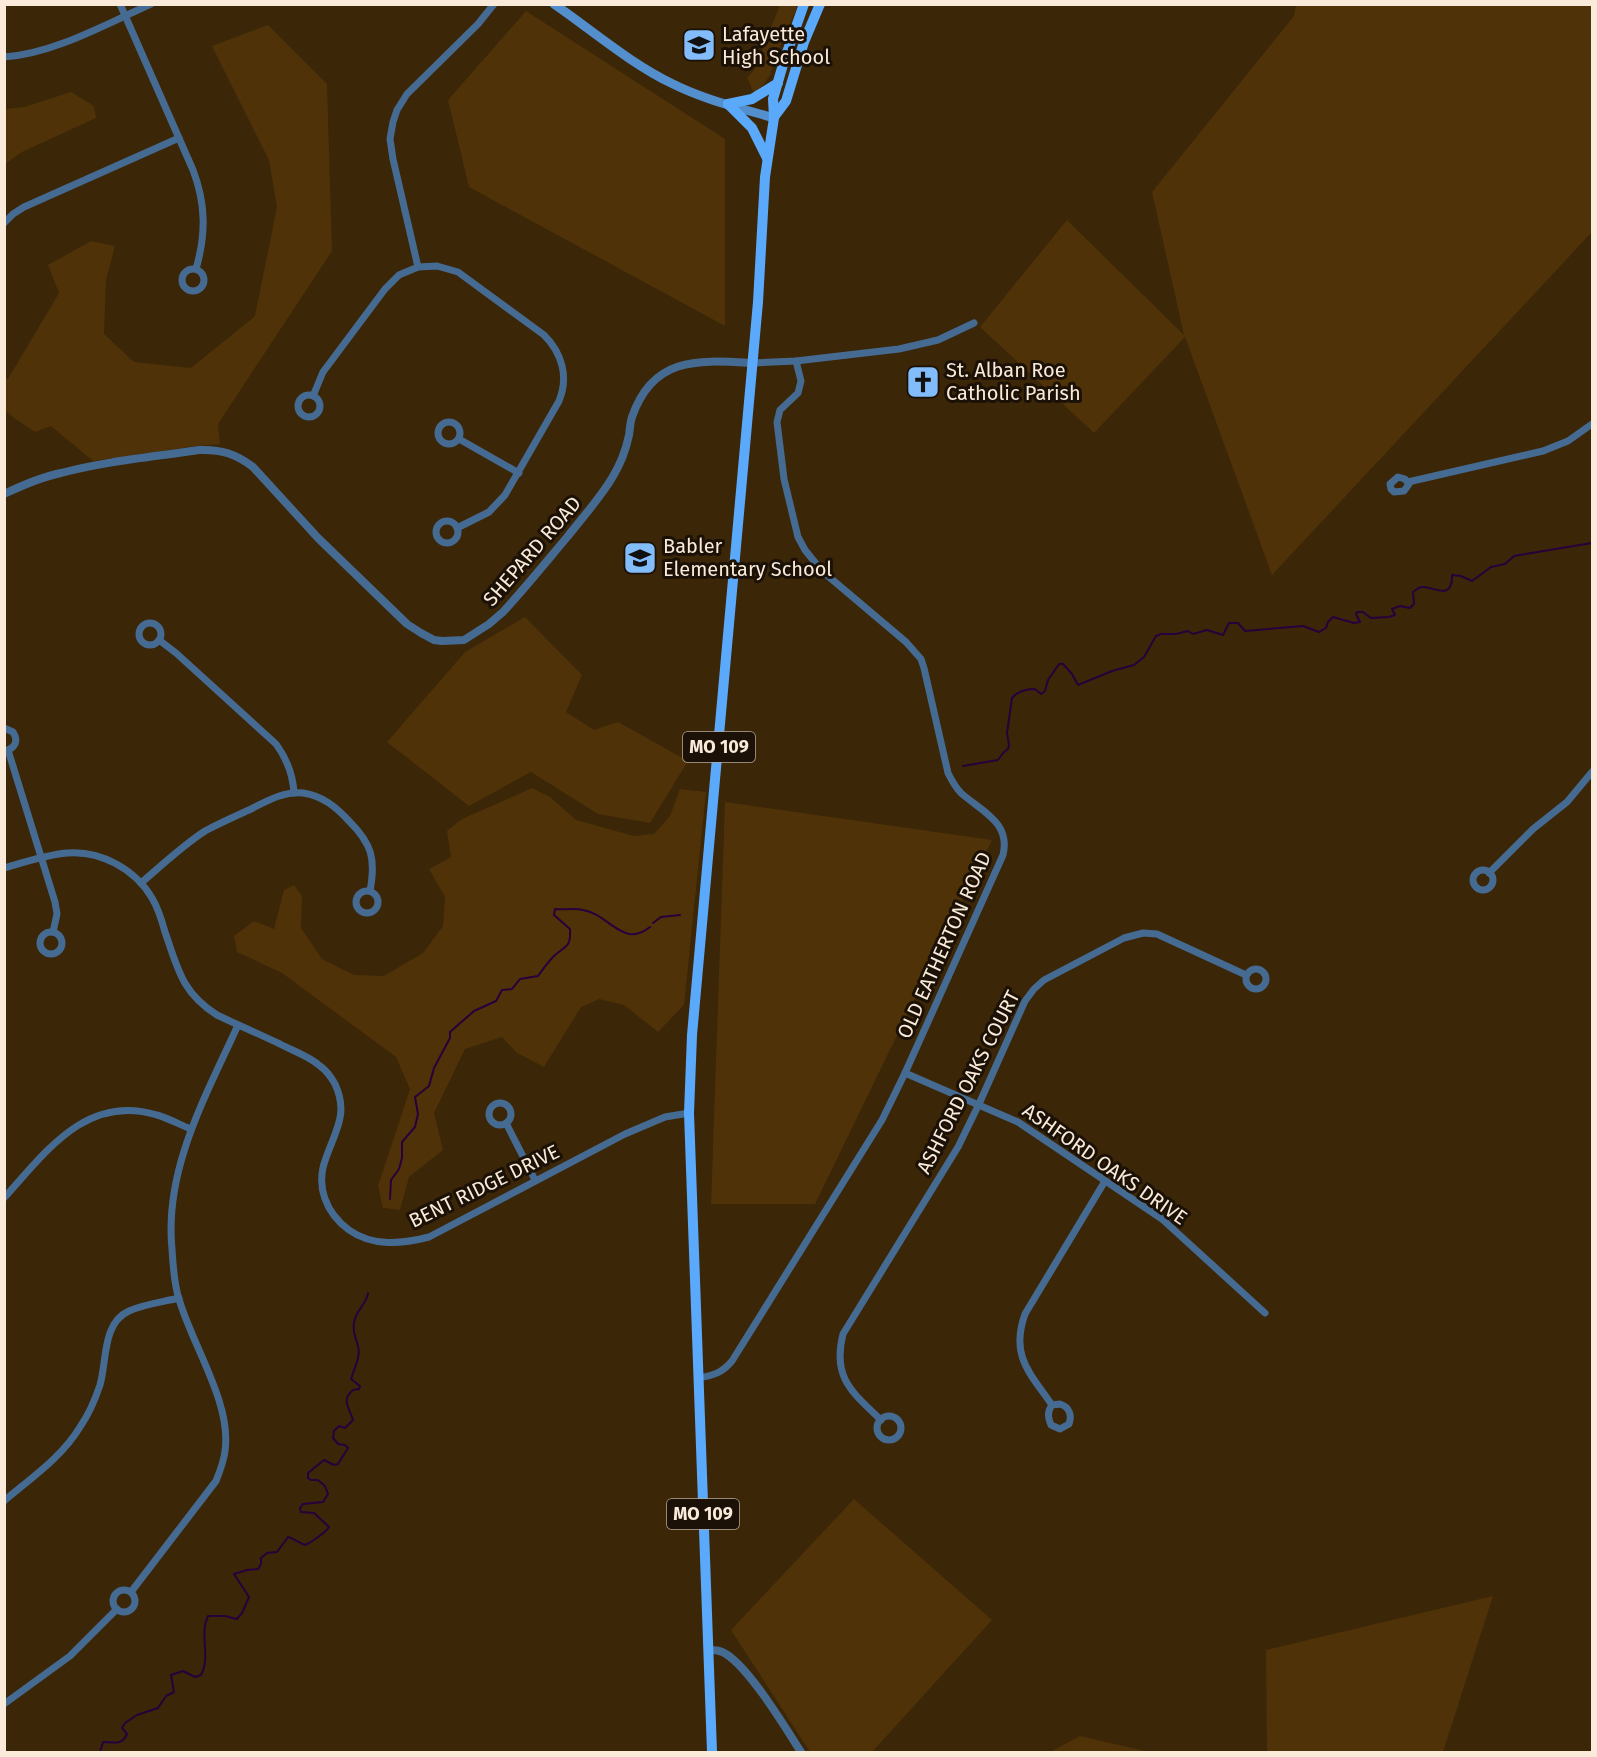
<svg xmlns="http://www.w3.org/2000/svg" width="1597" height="1757" font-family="'Fira Sans',sans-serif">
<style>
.green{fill:#4f3208}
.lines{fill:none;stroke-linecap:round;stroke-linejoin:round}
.stream{stroke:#28003b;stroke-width:2}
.minor{stroke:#466b92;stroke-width:7}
.tertiary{stroke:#466b92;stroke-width:8}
.secondary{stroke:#538ecd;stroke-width:9}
.primary{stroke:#5ba9fa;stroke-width:10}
.labels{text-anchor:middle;stroke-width:6;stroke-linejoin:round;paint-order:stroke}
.shield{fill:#1b1106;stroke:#b6a99a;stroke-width:1.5}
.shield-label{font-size:18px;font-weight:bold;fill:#f9eada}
.poi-label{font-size:20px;fill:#f9eada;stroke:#1b1106;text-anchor:start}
.street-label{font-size:20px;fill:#f9eada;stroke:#1b1106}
</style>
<rect width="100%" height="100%" fill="#3b2608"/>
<g class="green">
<polygon points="780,5 798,5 775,58 770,75 764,84 754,93 747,78 755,69"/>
<polygon points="1296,5 1592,5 1592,232 1272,575 1185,337 1094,433 980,327 1067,220 1184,335 1152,192 1294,16"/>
<polygon points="526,11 725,139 725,326 469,187 448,100"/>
<polygon points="268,25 327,84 332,251 218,424 220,444 196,446 93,461 51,426 35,432 14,418 5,410 4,377 8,379 59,293 48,265 91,241 115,246 106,280 104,334 134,362 191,368 255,316 277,207 269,160 212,46"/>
<polygon points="71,92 94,106 96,118 22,152 5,164 5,109 24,107"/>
<polygon points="525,617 582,675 566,712 594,730 618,722 688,761 650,823 598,814 531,772 469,806 387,742 465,652"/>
<polygon points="532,788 550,797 576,820 634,836 654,834 670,816 680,789 706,792 684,1005 658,1032 624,1005 599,999 581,1007 544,1067 517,1053 502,1037 465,1049 434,1113 443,1150 409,1177 400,1210 383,1208 378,1186 410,1089 396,1057 282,973 237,952 234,936 254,921 274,929 284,890 294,885 302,896 301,928 322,959 354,975 384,976 423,953 443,926 445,897 429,869 451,857 447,831 462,819"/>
<polygon points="725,802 992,840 815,1204 711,1204"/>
<polygon points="854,1499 992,1620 872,1752 810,1752 731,1630"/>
<polygon points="1493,1596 1443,1752 1267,1752 1266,1650"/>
<polygon points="1080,1736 1149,1752 1050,1752"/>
</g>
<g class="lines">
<g class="stream">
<path d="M963,766l35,-6 5,-7 5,-4 1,-4 -2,-12 5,-35c6,-7 15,-9 23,-9l6,5 4,-3 3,-11 11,-16h4l9,10 6,11 34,-14 22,-6 10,-8 12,-21 5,-2h15l12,-3 5,3 14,-4 16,5 6,-12h9l7,8 58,-5 16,6 7,-4 2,-6 5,-5 21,6 6,-1 -4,-8 1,-2h6l8,6 18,-1 6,-2 -3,-6 8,-3 10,2 4,-4 -1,-12c4,-3 4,-4 9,-5 11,-1 31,15 30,-12l9,1 11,5 19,-14 14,-3 9,-8 78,-13"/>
<polyline points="653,923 661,917 680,915"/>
<path d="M390,1199l1,-19 8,-11 3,-11v-16l13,-15 3,-13 -3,-17 14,-11 5,-18 16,-30v-6l24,-21 22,-10 6,-11 10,-1 8,-10 18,-3c5,-7 10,-14 16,-20 12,-11 17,-8 16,-27l-16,-14 1,-6c9,1 19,-1 28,1 26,4 40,39 67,17"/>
<path d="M100,1752l3,-10c10,0 19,4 24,-8l-5,-6 3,-5 12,-8 21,-7 8,-12 8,-4 -3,-17 12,-4 12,6 6,-2c10,-18 -2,-41 7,-59h17l12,3 5,-6 7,-16 -15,-23 13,-4 11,-1 3,-5v-6l6,-5 10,-1 11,-15c7,2 11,6 17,8 7,-3 21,-13 24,-18l-15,-14 -13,-1 -1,-4 3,-4 20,-2 5,-8 -3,-8 -7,-6h-7l-3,-2v-5l16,-13 10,5 4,-1 10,-16 -3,-3 -7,-1 -5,-6 1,-7 5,-5 6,2 8,-8c-4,-13 -12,-20 0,-30l6,-1 1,-3 -9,-7c3,-10 10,-23 7,-33 -2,-9 -6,-13 -4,-23 2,-14 13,-19 14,-30"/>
</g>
<g class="minor">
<path d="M120,4l73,166c13,34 13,64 3,99"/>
<path d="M4,57c49,-3 102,-33 147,-53"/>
<polyline points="4,223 13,214 24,207 179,138"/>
<polyline points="418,267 393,159 390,139 393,122 397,110 407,94 478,24 494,4"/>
<circle cx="193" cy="280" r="11"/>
<polyline points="752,363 796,361 899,349 938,340 974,323"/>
<circle cx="309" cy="406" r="11"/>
<path d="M313,396l10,-24 62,-83 14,-14 19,-8 19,-1 21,6 86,63c18,18 25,42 15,66l-54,94 -16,17 -32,16"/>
<circle cx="449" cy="433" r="11"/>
<polyline points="459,439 519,473"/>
<polygon points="1398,477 1405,479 1409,484 1404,491 1394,492 1391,489 1390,484"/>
<polyline points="1408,482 1543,451 1568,441 1592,424"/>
<circle cx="447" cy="532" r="11"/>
<circle cx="150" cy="634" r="11"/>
<path d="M159,640l17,13 100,91c11,15 17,31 18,49"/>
<path d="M4,728l9,4c6,9 2,17 -9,19"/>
<polyline points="8,750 55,902 57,914 53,932"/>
<path d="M4,868c21,-6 41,-13 63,-15 33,-3 68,16 85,45 6,10 10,23 13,34 13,37 17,61 52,83 21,10 42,19 63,29 13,7 29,12 40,22 6,4 11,11 15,18 14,30 0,47 -9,74 -11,28 0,55 23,72 24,17 53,14 80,7l196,-103 40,-17 24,-4"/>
<circle cx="1483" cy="880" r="10"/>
<polyline points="1489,873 1533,829 1567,802 1592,772"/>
<path d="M141,883c21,-18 41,-37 64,-52 15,-8 31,-15 46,-22 16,-8 33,-18 52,-16 20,3 33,14 46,28 23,23 27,38 21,70"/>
<circle cx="367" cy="902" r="11"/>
<circle cx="51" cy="943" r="11"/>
<circle cx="1256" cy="979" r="10"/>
<polyline points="905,1073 1018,1122 1162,1219 1265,1313"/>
<circle cx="500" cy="1114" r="11"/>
<polyline points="506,1123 535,1180"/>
<path d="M4,1198c41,-45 82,-105 153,-83 11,3 23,10 34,14"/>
<path d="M699,1378c15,-3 23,-5 33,-17l150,-241 23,-47 98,-218c8,-33 -22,-44 -42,-62 -6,-6 -9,-12 -13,-20l-24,-105 -3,-9 -15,-17 -84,-71 -17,-21 -7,-13 -14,-58 -7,-57 3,-12 18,-17 3,-12 -5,-20"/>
<path d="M1052,1405c-5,7 -4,12 -1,20l9,4 9,-5c3,-8 1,-17 -9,-20l-8,1c-22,-32 -42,-49 -27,-91l80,-133"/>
<circle cx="889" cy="1428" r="12"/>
<path d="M881,1420c-29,-28 -49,-42 -38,-86l115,-187 21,-43 46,-103 9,-12 10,-9 80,-42 19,-5 14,1 89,41"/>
<path d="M4,1501c27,-23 58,-44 76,-74 9,-13 15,-27 20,-42 7,-24 2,-62 29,-74 15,-7 34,-9 50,-13"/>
<circle cx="124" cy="1601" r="11"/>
<path d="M131,1592l85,-111c4,-10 8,-20 9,-30 7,-48 -33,-106 -46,-152 -5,-15 -6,-33 -7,-50 -8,-80 34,-153 66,-224"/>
<polyline points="4,1704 70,1656 117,1609"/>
</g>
<g class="tertiary">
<path d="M4,494c19,-9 37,-17 57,-21 45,-12 92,-16 138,-23 22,-1 37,4 54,17l65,71 89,86 14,9 13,7 8,1 22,-1 25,-16 14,-12c23,-25 44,-51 65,-76 15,-19 32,-38 44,-58 8,-13 14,-28 17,-43 1,-6 1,-12 3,-18 21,-61 66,-57 120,-54"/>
<path d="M708,1650c7,0 12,0 18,4 24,15 59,73 75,98"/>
</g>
<path class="secondary" d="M554,4c39,27 77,60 119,80 32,16 67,24 101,34"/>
<g class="primary">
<polyline points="728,104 752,128 767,158"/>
<polyline points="728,104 752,99 778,83"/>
<polyline points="774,117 786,101 804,42 820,4"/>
<polyline points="712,1752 689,1113 692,1035 758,302 765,177 774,118 773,99 784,61 804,4"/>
</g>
</g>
<defs>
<symbol id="school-square" viewBox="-11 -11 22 22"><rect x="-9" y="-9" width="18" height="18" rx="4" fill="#83bcfb" stroke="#1b1106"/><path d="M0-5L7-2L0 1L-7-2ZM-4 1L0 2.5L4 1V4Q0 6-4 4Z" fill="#111"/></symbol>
<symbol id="church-square" viewBox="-11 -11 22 22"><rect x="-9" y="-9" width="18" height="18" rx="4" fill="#83bcfb" stroke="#1b1106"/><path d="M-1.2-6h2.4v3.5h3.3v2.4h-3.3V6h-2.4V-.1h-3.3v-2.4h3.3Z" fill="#111"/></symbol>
</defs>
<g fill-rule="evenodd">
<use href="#school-square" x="680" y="26" width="38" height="38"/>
<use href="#church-square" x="904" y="363" width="38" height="38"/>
<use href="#school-square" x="621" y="539" width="38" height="38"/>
</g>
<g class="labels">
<g class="shield">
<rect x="683" y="732" width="72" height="30" rx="4.5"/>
<rect x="667" y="1499" width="72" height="30" rx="4.5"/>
</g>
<g class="shield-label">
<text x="719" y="753">MO 109</text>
<text x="703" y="1520">MO 109</text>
</g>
<g class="poi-label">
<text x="722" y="41">Lafayette<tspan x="722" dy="23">High School</tspan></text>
<text x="946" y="377">St. Alban Roe<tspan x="946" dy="23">Catholic Parish</tspan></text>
<text x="663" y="553">Babler<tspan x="663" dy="23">Elementary School</tspan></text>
</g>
<g class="street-label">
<text transform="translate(532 551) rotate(-49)" y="7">SHEPARD ROAD</text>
<text transform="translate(944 945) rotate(-66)" y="7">OLD EATHERTON ROAD</text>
<text transform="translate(968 1082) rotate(-63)" y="7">ASHFORD OAKS COURT</text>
<text transform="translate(1105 1164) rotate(35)" y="7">ASHFORD OAKS DRIVE</text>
<text transform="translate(484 1186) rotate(-26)" y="7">BENT RIDGE DRIVE</text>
</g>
</g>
<rect width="1597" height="1757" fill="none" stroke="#f9eada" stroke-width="12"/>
</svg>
